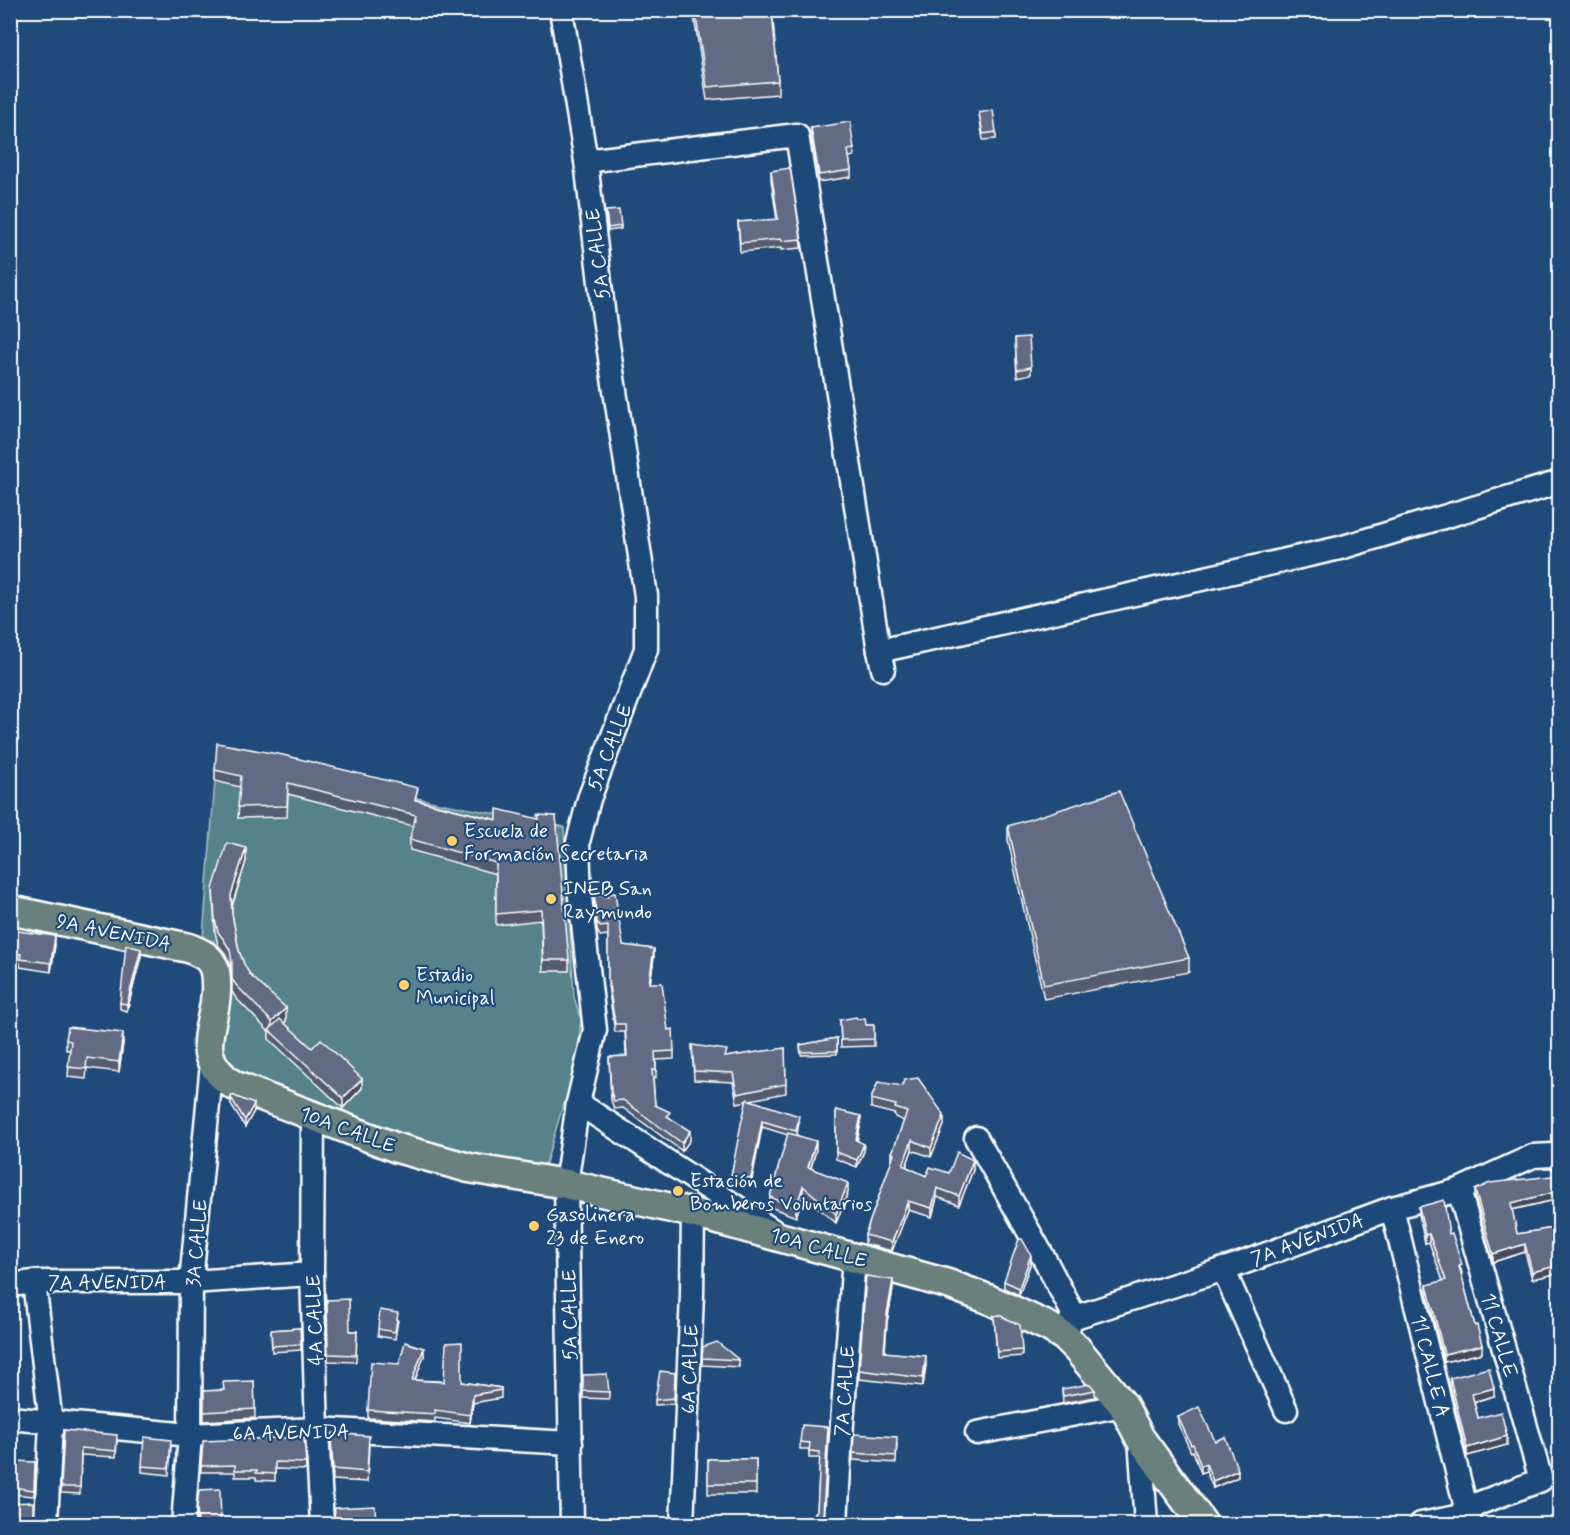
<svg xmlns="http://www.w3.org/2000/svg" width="1570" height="1535" font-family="Mynerve,sans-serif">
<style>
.green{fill:#54828b;stroke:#aac0c5;stroke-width:1.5}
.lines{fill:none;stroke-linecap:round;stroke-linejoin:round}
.minor-casing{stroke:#fff;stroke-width:27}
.major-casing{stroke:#fff;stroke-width:33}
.minor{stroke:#1f4a7a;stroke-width:22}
.major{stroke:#6a807d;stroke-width:28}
.wall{fill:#545b72;stroke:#fff;stroke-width:1.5;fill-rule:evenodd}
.shaded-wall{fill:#454a5c;stroke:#fff;stroke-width:1.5}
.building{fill:#626a84;stroke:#fff;stroke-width:1.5}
.poi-dot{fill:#ffd166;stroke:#1f4a7a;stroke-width:2}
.labels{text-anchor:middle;stroke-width:4.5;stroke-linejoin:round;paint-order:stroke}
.street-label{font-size:20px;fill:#fff;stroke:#1f4a7a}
.poi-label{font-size:20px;fill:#fff;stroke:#1f4a7a;text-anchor:start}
</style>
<rect width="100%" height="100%" fill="#1f4a7a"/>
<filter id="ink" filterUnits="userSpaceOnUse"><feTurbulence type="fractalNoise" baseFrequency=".0167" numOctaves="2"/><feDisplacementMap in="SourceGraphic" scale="12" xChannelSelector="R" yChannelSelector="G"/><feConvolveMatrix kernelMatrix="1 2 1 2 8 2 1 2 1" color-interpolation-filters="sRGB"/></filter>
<g filter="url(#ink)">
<polygon class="green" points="217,754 310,772 434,802 564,827 574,997 581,1019 575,1076 562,1109 546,1163 537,1168 434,1151 227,1071 216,1059 223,982 214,941 206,940 203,937"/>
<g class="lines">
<defs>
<g id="minor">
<polyline points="561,10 586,161 604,318 646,596 646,649 589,799 578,842 580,897 595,1030 578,1103 566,1184 572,1524"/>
<polyline points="586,161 797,135 879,651 883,669"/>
<polyline points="879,651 1340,548 1560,482"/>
<polyline points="578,1103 772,1230"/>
<polyline points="313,1116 312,1274 317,1429 322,1524"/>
<polyline points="976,1138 1046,1262 1075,1317"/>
<polyline points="1392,1208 1470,1524"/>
<polyline points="1223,1269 1286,1410"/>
<polyline points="34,1282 51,1423 46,1524"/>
<polyline points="10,1285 34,1282 191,1282 312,1274"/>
<polyline points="1065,1337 1071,1320 1075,1317 1237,1265 1392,1208 1459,1190 1533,1156 1553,1155 1560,1159"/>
<polyline points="10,1418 190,1435 317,1429 571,1443"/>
<polyline points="977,1433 1123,1405"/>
<polyline points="1140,1438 1146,1524"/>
<polyline points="183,1524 190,1435 191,1282 212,1063"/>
<polyline points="682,1524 692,1295 693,1213"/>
<polyline points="836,1524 840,1451 854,1257"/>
<polyline points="1421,1524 1467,1515 1477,1504 1541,1480 1459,1190"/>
</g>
<path id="major" d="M10,910l179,38c8,4 19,7 23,16 3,4 4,13 4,18 3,44 -29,69 17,103l164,63 72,20 97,16 127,29 255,71 40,15 61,28 16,10 12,12 46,56 17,33 63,86"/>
</defs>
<use href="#minor" class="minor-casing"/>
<use href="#major" class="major-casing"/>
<use href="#minor" class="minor"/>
<use href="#major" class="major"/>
</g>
<g class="wall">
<polygon points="693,10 772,10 778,81 778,94 707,100"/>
<polygon points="979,113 996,132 996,139 983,140"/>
<polygon points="811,128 854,149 854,156 849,157 851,170 851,177 819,182 811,135"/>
<polygon points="771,171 801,239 801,248 781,250 781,248 740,252 738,222 777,220 771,180"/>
<polygon points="606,215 621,226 621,229 608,231"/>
<polygon points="1015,338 1031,367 1031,374 1017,377"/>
<polygon points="215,770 417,800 497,820 569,960 569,971 543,971 541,920 496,925 496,874 410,850 410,839 413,826 288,794 287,817 238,818 240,787 215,781"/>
<polygon points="1008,826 1189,958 1189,972 1044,999 1008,840"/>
<polygon points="246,861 232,907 232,914 239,951 244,964 250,975 286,1021 284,1023 312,1048 362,1088 343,1108 269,1039 269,1032 236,998 232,992 232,976 230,963 224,952 218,945 215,932 213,889"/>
<polygon points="594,893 623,945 654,957 650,983 668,1030 674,1051 674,1059 656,1060 656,1078 653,1078 655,1105 670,1118 690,1140 682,1151 623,1108 614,1109 611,1100 609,1057 626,1056 625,1032 615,1032 608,986 608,935 600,936 597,930"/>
<polygon points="10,922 11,930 55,945 51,972 20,967 20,963 10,962"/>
<polygon points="141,956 127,1011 120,1009 120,1003"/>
<polygon points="857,1019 866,1025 874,1025 874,1046 841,1047 840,1020"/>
<polygon points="837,1038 837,1054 801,1055 800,1045"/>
<polygon points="66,1040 123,1043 119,1072 87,1068 86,1079 68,1077 70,1050 66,1050"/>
<polygon points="692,1045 727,1057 785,1048 786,1093 750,1100 799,1122 797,1135 816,1150 811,1168 848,1192 836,1223 803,1195 796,1217 770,1207 770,1197 788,1135 762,1127 751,1184 731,1182 731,1176 747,1101 737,1103 733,1082 694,1080"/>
<polygon points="878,1082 944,1125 931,1157 912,1150 906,1167 926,1176 973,1170 959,1205 937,1197 932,1217 908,1210 892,1251 865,1244 865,1235 892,1160 892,1153 904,1121 895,1117 895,1114 871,1108 871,1099"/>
<polygon points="231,1098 254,1111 245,1127 231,1105"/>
<polygon points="836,1110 861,1122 857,1141 864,1151 857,1167 836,1159"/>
<path d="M1560,1175v98l-28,6 -7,-27 -32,10 -18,-65v-7zM1555,1200l4,27 -42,7 -5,-24z"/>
<polygon points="1419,1207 1449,1234 1462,1273 1461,1273 1482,1353 1444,1362 1427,1293 1427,1285 1443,1281 1429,1242 1425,1243 1419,1215"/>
<polygon points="1031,1262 1019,1295 1004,1288 1004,1281"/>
<polygon points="893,1289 887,1322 885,1352 926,1365 923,1386 859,1379 859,1370"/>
<polygon points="327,1300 350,1331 357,1331 356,1362 328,1361"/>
<polygon points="994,1316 1022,1350 1022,1356 997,1358"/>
<polygon points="398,1320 395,1339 378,1336 378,1329"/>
<polygon points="300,1328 301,1350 272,1352 271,1330"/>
<polygon points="703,1347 739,1360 739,1367 702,1365"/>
<polygon points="424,1356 415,1380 462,1382 501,1388 501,1398 473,1403 470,1423 435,1418 435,1422 368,1418 368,1410 399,1364"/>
<polygon points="675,1373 674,1404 655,1405 655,1400"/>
<polygon points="583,1375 609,1392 609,1399 583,1398"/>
<polygon points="1450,1378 1494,1396 1474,1402 1478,1418 1507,1445 1467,1456 1450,1386"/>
<polygon points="254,1381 255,1418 204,1421 204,1391 224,1390"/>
<polygon points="1062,1389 1095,1390 1095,1397 1063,1403"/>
<polygon points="1178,1417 1215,1441 1238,1477 1213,1488 1206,1471 1201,1473 1193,1451 1191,1452 1178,1424"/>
<polygon points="828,1427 823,1518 817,1512 820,1458 809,1458 809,1449 800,1449 800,1442"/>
<polygon points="64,1430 117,1442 116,1457 81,1455 80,1494 61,1493"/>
<polygon points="331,1436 369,1446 367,1482 333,1480"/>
<polygon points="304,1438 306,1470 275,1469 275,1481 256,1480 256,1477 235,1477 235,1472 201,1472 201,1466"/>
<polygon points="897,1444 896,1463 853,1460 853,1453"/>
<polygon points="171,1447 169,1475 142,1472 142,1466"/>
<rect x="708" y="1459" width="48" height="35"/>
<polygon points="35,1462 34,1496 10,1494 10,1467 14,1467"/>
</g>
<g class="shaded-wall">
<polygon points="246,848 246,861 231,908 231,895"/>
<polygon points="55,936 55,945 51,972 51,963"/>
<polygon points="141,949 141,956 127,1011 127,1004"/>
<polygon points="654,949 654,957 649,991 649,983"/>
<polygon points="286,1008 286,1021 274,1034 272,1033 272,1022"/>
<polygon points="123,1033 123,1043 119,1072 119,1062"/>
<polygon points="362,1079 362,1088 343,1108 343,1098"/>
<polygon points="254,1104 254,1111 245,1127 245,1120"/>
<polygon points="944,1115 944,1125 931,1157 931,1148"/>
<polygon points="861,1116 861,1122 856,1147 856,1140"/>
<polygon points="762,1121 762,1127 751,1184 751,1178"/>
<polygon points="690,1131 690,1140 682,1151 682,1143"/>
<polygon points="912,1140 912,1150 903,1175 903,1165"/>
<polygon points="816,1141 816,1150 808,1176 808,1167"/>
<polygon points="864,1144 864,1151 857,1167 857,1160"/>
<polygon points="973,1160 973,1170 959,1205 959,1196"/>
<polygon points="848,1183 848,1192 836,1223 836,1214"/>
<polygon points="803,1186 803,1195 796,1217 796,1208"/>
<polygon points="937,1188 937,1197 932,1217 932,1208"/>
<polygon points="1560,1191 1560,1199 1555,1197 1555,1200 1511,1210 1511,1203"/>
<polygon points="908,1201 908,1210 892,1251 892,1242"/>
<polygon points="1429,1234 1429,1242 1425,1243 1425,1235"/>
<polygon points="1525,1244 1525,1252 1493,1262 1493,1254"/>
<polygon points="1031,1255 1031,1262 1019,1295 1019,1288"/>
<polygon points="1560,1265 1560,1273 1532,1279 1532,1272"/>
<polygon points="893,1280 893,1289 887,1322 884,1360 887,1314"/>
<polygon points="1482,1345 1482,1353 1444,1362 1444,1354"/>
<polygon points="424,1348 424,1356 412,1388 412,1380"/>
<polygon points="926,1356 926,1365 923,1386 923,1378"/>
<polygon points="1494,1388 1494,1396 1472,1402 1472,1394"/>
<polygon points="473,1395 473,1403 470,1423 470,1415"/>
<polygon points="1507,1436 1507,1445 1467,1456 1467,1448"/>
<polygon points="1206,1464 1206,1471 1201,1473 1201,1466"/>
<polygon points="1238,1470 1238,1477 1213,1488 1213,1481"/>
</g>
<g class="building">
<polygon points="695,10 772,10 778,81 707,87"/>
<polygon points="993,110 996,132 983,134 979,113"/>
<polygon points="850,122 854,149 848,150 851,170 819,175 811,128"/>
<polygon points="790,168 801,239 781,241 781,239 740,243 738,222 778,219 771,171"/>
<polygon points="619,210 621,226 608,228 606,211"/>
<polygon points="1029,337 1031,367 1017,370 1015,338"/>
<polygon points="217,743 283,755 418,788 415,800 497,820 497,809 539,819 538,815 556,816 569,960 543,960 541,910 496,914 496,863 410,839 416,815 288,783 287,806 238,807 241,776 215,770"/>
<polygon points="1119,791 1189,958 1044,985 1008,826"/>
<polygon points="227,843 246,848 231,895 232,914 239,951 244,964 250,975 286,1008 272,1022 236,985 232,979 232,963 230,950 224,940 218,932 215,920 213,889"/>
<polygon points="594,893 608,897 608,894 615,893 623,945 654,949 649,983 662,983 668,1030 673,1029 674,1051 655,1052 656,1070 652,1070 655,1105 670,1112 667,1116 690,1131 682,1143 623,1100 614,1101 611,1092 609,1057 627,1056 625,1024 615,1024 608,978 608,926 600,927 597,922"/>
<polygon points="10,930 55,936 51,963 20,959 21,954 10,953"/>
<polygon points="126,945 141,949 127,1004 120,1003"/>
<polygon points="856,1017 857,1019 865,1018 866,1025 874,1025 874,1039 841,1040 840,1020"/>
<polygon points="280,1019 312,1048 321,1039 362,1079 343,1098 269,1030"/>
<polygon points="68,1027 123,1033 119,1062 87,1058 86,1069 68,1067 71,1041 66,1040"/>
<polygon points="837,1038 837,1051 801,1052 800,1045"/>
<polygon points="692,1045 727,1050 725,1057 785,1048 786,1084 737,1094 733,1073 694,1071"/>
<polygon points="918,1078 944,1115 931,1148 912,1140 903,1165 926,1176 930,1167 949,1173 957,1152 973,1160 959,1196 937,1188 932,1208 908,1201 892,1242 865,1235 894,1154 892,1153 907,1112 895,1108 896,1105 871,1099 878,1082 902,1086 904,1080"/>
<polygon points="232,1095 254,1104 245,1120 231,1098"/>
<polygon points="747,1099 799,1116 796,1131 762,1121 751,1178 731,1176 741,1124"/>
<polygon points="836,1110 861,1116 856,1140 864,1144 857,1160 836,1152"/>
<polygon points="788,1133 816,1141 808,1167 848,1183 836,1214 803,1186 796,1208 770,1197"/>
<polygon points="1560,1175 1560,1191 1511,1203 1517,1234 1560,1227 1560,1265 1532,1272 1525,1244 1493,1254 1475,1190 1490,1183"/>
<polygon points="1560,1195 1560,1224 1555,1197"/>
<polygon points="1444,1200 1449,1234 1452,1233 1462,1265 1459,1266 1475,1326 1477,1325 1482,1345 1444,1354 1427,1285 1446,1280 1429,1234 1425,1235 1419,1207"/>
<polygon points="1019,1239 1022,1239 1031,1255 1019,1288 1004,1281"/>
<polygon points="866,1276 893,1280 887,1314 884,1352 926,1356 923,1378 859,1370"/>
<polygon points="349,1299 350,1331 357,1331 356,1355 328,1354 327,1300"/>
<polygon points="380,1310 398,1313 395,1332 378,1329"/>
<polygon points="999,1315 1020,1325 1022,1350 997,1352 994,1316"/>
<polygon points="300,1328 301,1344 272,1346 271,1330"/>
<polygon points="405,1342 424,1348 412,1380 444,1382 446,1343 462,1342 462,1382 501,1388 501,1390 473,1395 470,1415 435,1410 435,1414 368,1410 371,1362 399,1364"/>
<polygon points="717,1342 739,1360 702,1358 703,1347"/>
<polygon points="1489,1368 1494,1388 1472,1394 1478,1418 1501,1412 1507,1436 1467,1448 1450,1378"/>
<polygon points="660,1371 675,1373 674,1398 655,1400"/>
<polygon points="607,1374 609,1392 583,1391 583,1375"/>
<polygon points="254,1381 255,1409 204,1412 204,1391 224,1390 223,1382"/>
<polygon points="1090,1384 1095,1390 1063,1396 1062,1389"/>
<polygon points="1199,1407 1215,1441 1225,1437 1238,1470 1213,1481 1206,1464 1201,1466 1193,1444 1191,1445 1178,1417"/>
<polygon points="802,1425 828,1427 823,1516 825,1524 815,1524 815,1512 817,1512 820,1452 809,1451 810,1443 800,1442"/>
<polygon points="64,1430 117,1435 116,1451 81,1448 80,1487 61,1487"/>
<polygon points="333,1433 369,1436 367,1472 333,1469 331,1436"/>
<polygon points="854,1434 897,1437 896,1456 853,1453"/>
<polygon points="144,1437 171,1440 169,1468 142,1466"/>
<polygon points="277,1438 304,1438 306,1463 275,1462 275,1474 256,1473 257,1470 235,1470 235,1465 201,1466 203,1441"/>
<rect x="708" y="1459" width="48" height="25"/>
<polygon points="14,1461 35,1462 34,1490 10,1487 10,1467 14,1467"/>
<polygon points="220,1489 221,1524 198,1524 197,1507 199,1490"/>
<polygon points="33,1502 33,1517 34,1523 35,1524 10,1524 10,1503"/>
<polygon points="375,1506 376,1524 330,1524 334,1519 335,1508"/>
</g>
</g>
<g class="poi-dot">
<circle cx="452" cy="841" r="6"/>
<circle cx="551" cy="899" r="6"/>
<circle cx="404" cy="985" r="6"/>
<circle cx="678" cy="1191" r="6"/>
<circle cx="534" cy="1226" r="6"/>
</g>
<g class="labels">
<g class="street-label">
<text transform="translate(597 254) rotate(-97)" y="7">5A CALLE</text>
<text transform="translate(609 747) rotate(-69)" y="7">5A CALLE</text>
<text transform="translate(114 932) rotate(12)" y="7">9A AVENIDA</text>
<text transform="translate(348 1129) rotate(20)" y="7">10A CALLE</text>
<text transform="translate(1307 1239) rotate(-20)" y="7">7A AVENIDA</text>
<text transform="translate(196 1243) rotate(-85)" y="7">3A CALLE</text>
<text transform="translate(819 1247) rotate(16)" y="7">10A CALLE</text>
<text x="107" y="1289">7A AVENIDA</text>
<text transform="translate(569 1315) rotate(-91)" y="7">5A CALLE</text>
<text transform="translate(314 1320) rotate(-92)" y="7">4A CALLE</text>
<text transform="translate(1500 1335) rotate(74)" y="7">11 CALLE</text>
<text transform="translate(1431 1366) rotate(76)" y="7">11 CALLE A</text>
<text transform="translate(689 1369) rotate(-88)" y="7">6A CALLE</text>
<text transform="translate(844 1391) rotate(-86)" y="7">7A CALLE</text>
<text transform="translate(291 1432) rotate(-1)" y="7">6A AVENIDA</text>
</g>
<g class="poi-label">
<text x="464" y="837">Escuela de<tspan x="464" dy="23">Formación Secretaria</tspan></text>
<text x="563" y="895">INEB San<tspan x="563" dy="23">Raymundo</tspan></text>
<text x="416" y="981">Estadio<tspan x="416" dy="23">Municipal</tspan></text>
<text x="690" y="1187">Estación de<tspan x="690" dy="23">Bomberos Voluntarios</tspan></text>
<text x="546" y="1221">Gasolinera<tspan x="546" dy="23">23 de Enero</tspan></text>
</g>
</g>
<rect width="1570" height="1535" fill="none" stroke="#1f4a7a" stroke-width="36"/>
<rect x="18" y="18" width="1534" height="1499" fill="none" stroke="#fff" stroke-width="2" filter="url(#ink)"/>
</svg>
